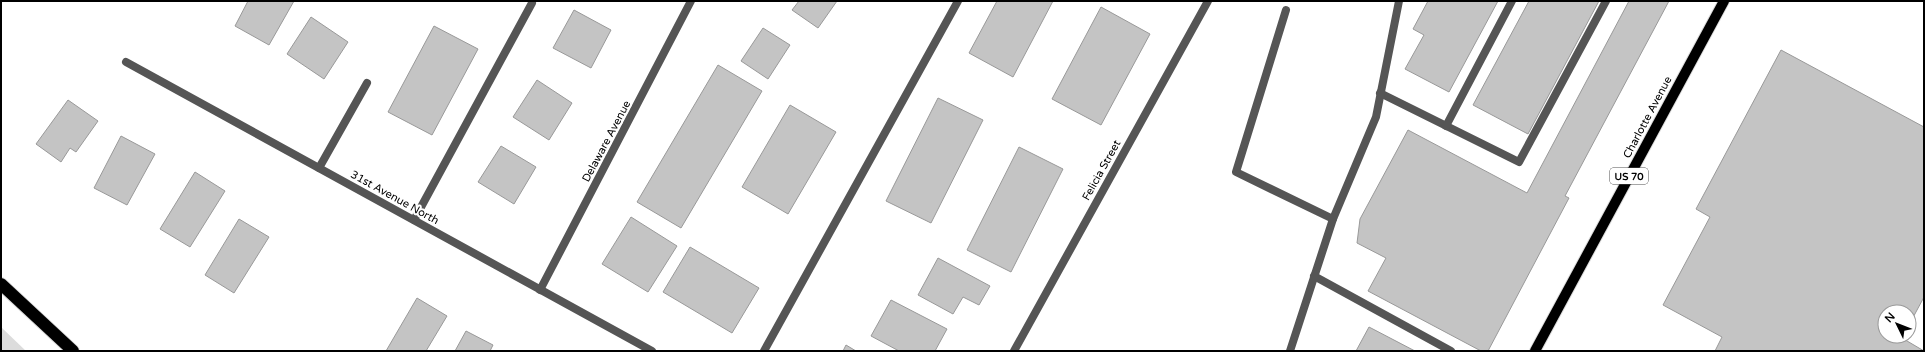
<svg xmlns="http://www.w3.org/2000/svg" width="1925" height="352" font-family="'Varela Round',sans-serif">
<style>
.green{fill:#dcdcdc}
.building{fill:#c4c4c4;stroke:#999}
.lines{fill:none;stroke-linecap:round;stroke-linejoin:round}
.primary-casing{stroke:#dbdbdb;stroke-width:12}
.highway-casing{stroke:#dbdbdb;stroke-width:14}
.lane{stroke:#555;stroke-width:8}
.street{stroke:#555;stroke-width:8}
.primary{stroke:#000;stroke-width:10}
.highway{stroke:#000;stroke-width:12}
.labels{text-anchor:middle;stroke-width:4;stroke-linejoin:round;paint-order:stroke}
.shield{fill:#fff;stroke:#4c4c4c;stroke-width:1}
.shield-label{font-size:10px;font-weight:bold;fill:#000}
.street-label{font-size:11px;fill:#000;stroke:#fff}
</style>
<rect width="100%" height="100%" fill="#fff"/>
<polygon class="green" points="1,327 26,351 1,351"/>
<g class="building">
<polygon points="248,1 294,1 269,45 235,26"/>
<polygon points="799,1 837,1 818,28 792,10"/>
<polygon points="997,1 1053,1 1013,77 969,53"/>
<polygon points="1428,1 1498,1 1449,92 1405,69 1424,35 1413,29"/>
<polygon points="1529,1 1599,1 1528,134 1473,105"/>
<polygon points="1629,1 1669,1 1565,196 1569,198 1488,351 1481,351 1368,291 1386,258 1357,243 1360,219 1408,130 1527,193"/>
<polygon points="1101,7 1150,34 1101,125 1052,99"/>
<polygon points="574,10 611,30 591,68 553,48"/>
<polygon points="311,17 348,42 324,79 287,54"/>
<polygon points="434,26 478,49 432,135 388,112"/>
<polygon points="763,28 790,45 768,79 741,61"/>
<polygon points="1781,50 1924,127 1924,297 1909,325 1909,312 1885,312 1885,336 1903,336 1902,338 1924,351 1715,351 1722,337 1663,305 1710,217 1696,209"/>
<polygon points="718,65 762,91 681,228 637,202"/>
<polygon points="537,80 572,103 549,140 513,117"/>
<polygon points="938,98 983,120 931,223 886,201"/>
<polygon points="68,100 98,121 76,152 70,148 61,162 36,144"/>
<polygon points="790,105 836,132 788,214 742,187"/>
<polygon points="121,136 155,154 127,205 94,188"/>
<polygon points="501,146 536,167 514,204 478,182"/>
<polygon points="1019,147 1063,169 1011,272 967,250"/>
<polygon points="195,172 225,191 190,247 160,229"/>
<polygon points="631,217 677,246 648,292 602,264"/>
<polygon points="239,219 269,237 234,293 205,275"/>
<polygon points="690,247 759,288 732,333 663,292"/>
<polygon points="938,258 990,286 979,305 963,297 953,314 918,295"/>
<polygon points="417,298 447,316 426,351 386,351"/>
<polygon points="891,300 947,329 935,351 899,351 871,336"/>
<polygon points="1369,327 1415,351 1356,351"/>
<polygon points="466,331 493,345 490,351 455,351"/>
<polygon points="846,345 856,351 843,351"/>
</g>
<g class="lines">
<defs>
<polyline id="primary" points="1535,351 1724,1"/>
<polyline id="highway" points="1,284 73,351"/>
</defs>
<use href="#primary" class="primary-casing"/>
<use href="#highway" class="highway-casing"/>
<g class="lane">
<polyline points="1286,10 1236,172 1333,219"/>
<polyline points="1380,93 1519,162 1606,1"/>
<polyline points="1446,126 1512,1"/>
<polyline points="319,168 367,83"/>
<polyline points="414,220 532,3"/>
<polyline points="1314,276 1451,351"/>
<polyline points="764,351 958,1"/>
<polyline points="1290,351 1333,219 1376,117 1399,1"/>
</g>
<g class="street">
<polyline points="126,62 652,351"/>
<polyline points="540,290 691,1"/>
<polyline points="1014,351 1208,1"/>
</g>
<use href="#primary" class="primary"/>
<use href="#highway" class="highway"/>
</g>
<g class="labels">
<rect class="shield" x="1610" y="168" width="38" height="16" rx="3"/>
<g class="shield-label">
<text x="1629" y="180">US 70</text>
</g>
<g class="street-label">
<text transform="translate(1647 117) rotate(-62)" y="4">Charlotte Avenue</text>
<text transform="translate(606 141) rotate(-62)" y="4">Delaware Avenue</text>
<text transform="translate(1101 170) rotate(-61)" y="4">Felicia Street</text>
<text transform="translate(395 197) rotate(29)" y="4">31st Avenue North</text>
</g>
</g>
<rect width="1925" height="352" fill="none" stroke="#000000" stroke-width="4"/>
<g transform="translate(1897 324) rotate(313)"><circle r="19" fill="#ffffff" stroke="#999999"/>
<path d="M0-3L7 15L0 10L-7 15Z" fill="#000000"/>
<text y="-6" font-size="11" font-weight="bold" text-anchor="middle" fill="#000000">N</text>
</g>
</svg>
